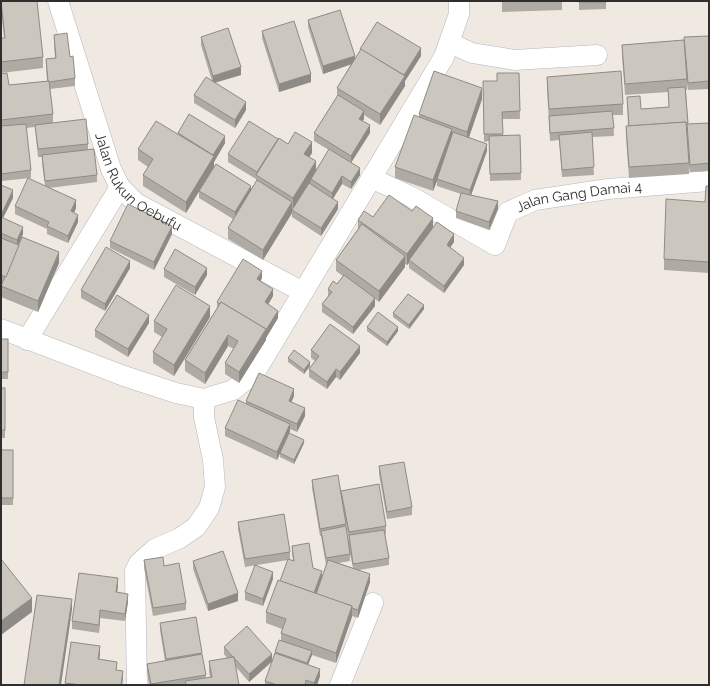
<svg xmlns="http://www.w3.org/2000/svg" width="710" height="686" font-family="Raleway,sans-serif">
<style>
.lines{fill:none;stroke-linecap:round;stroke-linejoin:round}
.minor-casing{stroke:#b4b7c1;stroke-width:21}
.minor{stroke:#fff;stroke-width:20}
.wall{fill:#afaba4;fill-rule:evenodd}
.shaded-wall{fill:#8e8b86}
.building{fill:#cbc7bf;stroke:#8e8b86}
.labels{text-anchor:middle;stroke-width:3;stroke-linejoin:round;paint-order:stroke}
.street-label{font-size:14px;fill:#2e2e2e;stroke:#fff}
</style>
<rect width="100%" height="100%" fill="#efe9e1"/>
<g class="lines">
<defs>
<g id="minor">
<path id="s1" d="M58,1l53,168 9,18 16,16 167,89"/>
<polyline points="450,43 472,53 515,60 597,55"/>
<path id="s2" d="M371,178l39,18 85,49 13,-33 27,-12 73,-11 101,-8"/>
<polyline points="1,329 124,376 176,393 204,399 233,390 254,374 444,57 459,14 459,1"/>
<polyline points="27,340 120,187"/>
<polyline points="137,685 135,571 139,563 155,549 180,538 196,527 209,508 215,487 213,460 204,417 204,399"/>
<polyline points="340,685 373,603"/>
</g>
</defs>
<use href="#minor" class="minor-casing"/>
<use href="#minor" class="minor"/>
</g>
<g class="wall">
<polygon points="1,1 43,57 43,68 1,73 1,38 4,38 1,11"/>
<polygon points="502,1 562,1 562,10 502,12"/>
<polygon points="579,1 606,1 606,9 579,10"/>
<polygon points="308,20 355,58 421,56 405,81 405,86 380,125 364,115 364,119 362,121 370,133 351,162 360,175 351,189 342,184 333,199 338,209 321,236 292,217 292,210 293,209 292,208 292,213 263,260 228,239 228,228 233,219 199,198 199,191 186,213 143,186 143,175 148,167 138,160 138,149 178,134 178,133 225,143 214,162 214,167 251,189 256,182 256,179 228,162 228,154 278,139 288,144 312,153 309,157 316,170 329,150 314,141 314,133 337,97 337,88 351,64 323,74 308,27"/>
<polygon points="262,31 311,82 279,92 262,38"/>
<polygon points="54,35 70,57 75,78 75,86 50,89 53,114 53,123 88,144 88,150 97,175 97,182 49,188 76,208 74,213 78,222 68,243 47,234 47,229 15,214 15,206 45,186 42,163 42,157 38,157 35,127 26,128 31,170 31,178 1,181 1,74 9,85 47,81 46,67 46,59 55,58 54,42"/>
<polygon points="709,36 709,89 688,90 687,84 687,90 686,90 688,124 709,123 709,171 690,172 689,167 689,174 629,178 626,137 626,126 628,126 627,97 641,109 669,107 668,92 625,95 622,56 622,45 684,40"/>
<polygon points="201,37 241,75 215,83 246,110 235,128 194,103 194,95 212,81 201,45"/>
<polygon points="519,73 520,119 502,119 503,135 520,135 521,180 490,181 489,141 484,142 483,89 497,81"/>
<polygon points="547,77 623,104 623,115 613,115 614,136 592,137 594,175 562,177 559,140 550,141 547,88"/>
<polygon points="482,99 469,137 487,151 471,195 498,209 489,230 456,218 456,211 461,194 437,186 437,181 433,191 395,178 395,167 419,117 419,114"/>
<polygon points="1,185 13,198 3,218 23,234 18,245 59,263 38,312 1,297 1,286 3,283 1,282"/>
<polygon points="709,186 709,273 664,270 664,259 705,202"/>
<polygon points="373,217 433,227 454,242 450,247 464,265 444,293 409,268 409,263 407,265 405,264 405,267 379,302 375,299 375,306 353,334 322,312 322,304 328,296 328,289 337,284 343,276 336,271 336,260 358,229 358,220"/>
<polygon points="172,234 154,270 110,248 110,241"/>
<polygon points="130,268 105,311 81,298 81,290"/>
<polygon points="164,269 207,275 195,295 164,277"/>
<polygon points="262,278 261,281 273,296 268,304 278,318 266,338 266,340 239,383 225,374 225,363 234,349 228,346 205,384 185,371 185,360 217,308 217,302"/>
<polygon points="424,309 409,329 393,317 393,313"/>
<polygon points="210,317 174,376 153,363 153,352 162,337 154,332 154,321"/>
<polygon points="149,323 128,357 95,337 95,330"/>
<polygon points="367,327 398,331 387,346 367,331"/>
<rect x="1" y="339" width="7" height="40"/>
<polygon points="311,350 360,353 340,380 336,377 327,389 309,377 309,369 315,361 311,358"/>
<polygon points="288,358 310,366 304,374 288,362"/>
<rect x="1" y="388" width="4" height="50"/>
<polygon points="294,396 291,402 305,416 297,432 290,429 290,431 277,460 225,436 225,428 246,404 246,401"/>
<polygon points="304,443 294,464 280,457 280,453"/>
<rect x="1" y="450" width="12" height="55"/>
<polygon points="379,466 412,507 412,515 387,519 379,474"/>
<path d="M312,480l29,17v-6l45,35v8h-1l4,24v7l-30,5 11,12 -12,36 -6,-2 -16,47 -24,-8 -4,10 12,11 -3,9h-52v-4l7,-19 -23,20 -13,-15 3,18h-90l-2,-14v-7l18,-3 -5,-31v-7l36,-6 10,61 4,-1 -1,-5v-11l18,-3 -3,-4v-7l48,13 3,-8 6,-12v-7l1,-4 -16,-6v-11l14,-31 8,-21 -43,7 -7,-38v-7l52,30v7h-1l4,2 -1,-8v-7l30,32 4,-13 -5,-29h-1l-8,-48zM346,524l3,15v3l-3,-16zM350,554l3,14 -14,-5 11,-2z"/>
<polygon points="144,560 164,566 186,603 186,610 153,616 144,568"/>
<polygon points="193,561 238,601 208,611 193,569"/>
<polygon points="273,579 263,606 245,600 245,592"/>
<polygon points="118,586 117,593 128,602 125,621 100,618 99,633 72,629 72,621"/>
<polygon points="100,654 99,659 117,670 123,678 122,685 65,685 65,683"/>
</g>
<g class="shaded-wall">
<polygon points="421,48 421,56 405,81 405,86 380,125 380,114 404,76"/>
<polygon points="355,56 355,63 323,74 323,66"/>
<polygon points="241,67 241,75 213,83 213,76"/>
<polygon points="311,74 311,82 279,92 279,84"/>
<polygon points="482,88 482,99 467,143 467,132"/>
<polygon points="246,102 246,110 235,128 235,120"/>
<polygon points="364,111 364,119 359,127 359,119"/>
<polygon points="370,125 370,133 351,163 351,156"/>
<polygon points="452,129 452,140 437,179 437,181 433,191 433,180"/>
<polygon points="225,136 225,143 214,162 214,167 186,213 186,202 213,157 213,155"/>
<polygon points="312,142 312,153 304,165 304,154"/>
<polygon points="487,144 487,151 470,198 470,190"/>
<polygon points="316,161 316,172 311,179 311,181 293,209 293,198"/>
<polygon points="360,168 360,175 351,189 351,182"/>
<polygon points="342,176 342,184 332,200 332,193"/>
<polygon points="251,186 251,193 235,220 235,212"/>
<polygon points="13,190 13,198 1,222 1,215"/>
<polygon points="76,200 76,208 71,219 71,211"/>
<polygon points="498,201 498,209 489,230 489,222"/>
<polygon points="292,202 292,213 263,260 263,250"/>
<polygon points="338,202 338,209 321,236 321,228"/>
<polygon points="78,215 78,222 68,243 68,236"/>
<polygon points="433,218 433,229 409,260 409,263 407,265 407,254"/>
<polygon points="172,226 172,234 154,270 154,262"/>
<polygon points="23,227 23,234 17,248 17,240"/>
<polygon points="454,234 454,242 447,252 447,245"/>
<polygon points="59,252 59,263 38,312 38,301"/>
<polygon points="405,256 405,267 379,302 379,291"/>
<polygon points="464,258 464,265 444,293 444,286"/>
<polygon points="130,261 130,268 105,311 105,304"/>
<polygon points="207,268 207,275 195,295 195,287"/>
<polygon points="262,271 262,278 257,286 257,279"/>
<polygon points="273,289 273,296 265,310 265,302"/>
<polygon points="375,298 375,306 353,334 353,327"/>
<polygon points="424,305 424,309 409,329 409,325"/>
<polygon points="210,306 210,317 174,376 174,365"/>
<polygon points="278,311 278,318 266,338 266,340 239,383 239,372"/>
<polygon points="149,315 149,323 128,357 128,349"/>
<polygon points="398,327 398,331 387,346 387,342"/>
<polygon points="228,335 228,346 205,384 205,373"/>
<polygon points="360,346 360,353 340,380 340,372"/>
<polygon points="310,362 310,366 304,374 304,370"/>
<polygon points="336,369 336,377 327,389 327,382"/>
<polygon points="294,389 294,396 289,408 289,401"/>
<polygon points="305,408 305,416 297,432 297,424"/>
<polygon points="290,424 290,431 277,460 277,452"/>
<polygon points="304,440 304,443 294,464 294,460"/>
<polygon points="322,571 322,579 314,601 314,594"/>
<polygon points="273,572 273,579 263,606 263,599"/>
<polygon points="370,574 370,582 358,618 358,610"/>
<polygon points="118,578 118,586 116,600 116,592"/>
<polygon points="238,593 238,601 208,611 208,604"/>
<polygon points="128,594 128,602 125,621 125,614"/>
<polygon points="32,598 32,612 1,635 1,621"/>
<polygon points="72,599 72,610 61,685 59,685"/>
<polygon points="352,606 352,617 336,663 336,653"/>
<polygon points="100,610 100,618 99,633 99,625"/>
<polygon points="100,646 100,654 98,667 98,659"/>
<polygon points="312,651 312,655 307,667 307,663"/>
<polygon points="272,654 272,661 249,682 249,674"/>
<polygon points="320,669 320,676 317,685 314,685 314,683"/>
<polygon points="123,671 123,678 122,685 121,685"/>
</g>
<g class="building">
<polygon points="1,1 37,1 43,57 1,62 1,38 5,38"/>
<rect x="579" y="1" width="27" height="1"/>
<polygon points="340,10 355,56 323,66 308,20"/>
<polygon points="294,21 311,74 279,84 262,31"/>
<polygon points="377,22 421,48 404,75 360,49"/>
<polygon points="228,28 241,67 213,76 201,37"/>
<polygon points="67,33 70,57 73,56 75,78 50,82 49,81 48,81 46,59 56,58 54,35"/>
<polygon points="709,36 709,81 688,83 684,37"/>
<polygon points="684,40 687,79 625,84 622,45"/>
<polygon points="361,49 405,76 380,114 337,88"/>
<polygon points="434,71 482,88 467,132 419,114"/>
<polygon points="621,71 623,104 549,109 547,77"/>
<polygon points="7,73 9,85 49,81 53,114 1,120 1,74"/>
<polygon points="497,73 519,73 520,111 502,112 503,134 484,134 483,81 497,81"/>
<polygon points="206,77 246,102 235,120 194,95"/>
<polygon points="685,87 688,123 686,123 686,122 629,126 627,97 640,96 641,109 669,107 668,88"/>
<polygon points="338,95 364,111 359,119 370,125 351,156 314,133"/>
<polygon points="612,111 614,128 550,133 549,116"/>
<polygon points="189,114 225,136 213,155 178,133"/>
<polygon points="414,115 452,129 433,180 395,167"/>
<polygon points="86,119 88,144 38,149 35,125"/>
<polygon points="156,121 214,156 186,202 143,175 153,159 138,149"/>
<polygon points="249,121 278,139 257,172 228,154"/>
<polygon points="686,122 689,163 629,167 626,126"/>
<polygon points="709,123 709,163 690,165 687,124"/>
<polygon points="26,124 31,170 1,174 1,126"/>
<polygon points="295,132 312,142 304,154 316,161 293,198 256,175 279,138 288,144"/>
<polygon points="453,132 487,144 470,190 437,179"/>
<polygon points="592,132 594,167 562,170 559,135"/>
<polygon points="520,135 521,173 490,174 489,136"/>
<polygon points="94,149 97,175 45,181 42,155"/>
<polygon points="329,149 360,168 351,182 342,176 332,193 311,179"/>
<polygon points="216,164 251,186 235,212 199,191"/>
<polygon points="28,178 76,200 71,211 78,215 68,236 47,226 49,222 15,206"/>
<polygon points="257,180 292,202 263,250 228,228"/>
<polygon points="309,183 338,202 321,228 292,210"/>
<polygon points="1,185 13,190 1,215"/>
<polygon points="706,186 709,186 709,262 664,259 666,199 705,202"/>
<polygon points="461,193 498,201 489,222 456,211"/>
<polygon points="389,195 412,211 416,206 433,218 407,254 358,220 364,211 373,217"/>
<polygon points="128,204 172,226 154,262 110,241"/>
<polygon points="1,217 23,227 17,240 1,233"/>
<polygon points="437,222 454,234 447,245 464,258 444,286 409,260"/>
<polygon points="362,224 405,256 379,291 336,260"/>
<polygon points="22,237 59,252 38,301 1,286"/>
<polygon points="1,238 19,245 6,277 1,275"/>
<polygon points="106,247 130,261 105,304 81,290"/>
<polygon points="175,249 207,268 195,287 164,269"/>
<polygon points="243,259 262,271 257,279 273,289 265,302 278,311 266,330 266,329 221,302 220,304 217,302"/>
<polygon points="344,275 375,298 353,327 322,304 332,292 328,289 333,281 337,284"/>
<polygon points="176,285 210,306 174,365 153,352 167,329 154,321"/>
<polygon points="408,294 424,305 409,325 393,313"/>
<polygon points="117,295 149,315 128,349 95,330"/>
<polygon points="221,302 266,329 239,372 225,363 238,341 228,335 205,373 185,360"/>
<polygon points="378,312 398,327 387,342 367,327"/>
<polygon points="330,324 360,346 340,372 336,369 327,382 309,369 319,356 311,350"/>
<rect x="1" y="339" width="7" height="33"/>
<polygon points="294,350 310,362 304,370 288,358"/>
<polygon points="259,373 294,389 289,401 305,408 297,424 246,401"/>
<rect x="1" y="388" width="4" height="42"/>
<polygon points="238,400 290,424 277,452 225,428"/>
<polygon points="289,433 304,440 294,460 280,453"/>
<rect x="1" y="450" width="12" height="48"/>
<polygon points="404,462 412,507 387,512 379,466"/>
<polygon points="338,475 346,524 320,529 312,480"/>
<polygon points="379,484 386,526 349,532 341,491"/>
<polygon points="284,514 290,552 245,559 238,522"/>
<polygon points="346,526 350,554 326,558 321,531"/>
<polygon points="384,530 389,558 353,564 349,535"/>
<polygon points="309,543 313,568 322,571 314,593 280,581 288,559 294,561 292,546"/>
<polygon points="223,551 238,593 208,604 193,561"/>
<polygon points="163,557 164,566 179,563 186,603 153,608 144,560"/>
<polygon points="1,559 32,598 1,621"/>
<polygon points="328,560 370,574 358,610 352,608 352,606 316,594"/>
<polygon points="255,565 273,572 263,599 245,592"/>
<polygon points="79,573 118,578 116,592 128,594 125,614 100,610 99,625 72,621"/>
<polygon points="278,580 352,606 336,653 281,633 286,619 266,612"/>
<polygon points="37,595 72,599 59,685 24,685"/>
<polygon points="196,617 202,653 166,659 160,623"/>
<polygon points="247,626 272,654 249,674 234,658 234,657 233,657 224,647"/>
<polygon points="279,640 312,651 307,663 275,652"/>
<polygon points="71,642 100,646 98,659 117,662 116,670 123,671 121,685 81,685 65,683"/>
<polygon points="275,653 320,669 314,683 306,680 305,685 277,685 265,681"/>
<polygon points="202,654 206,675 151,684 147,664"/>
<polygon points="234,657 239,685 186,685 185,681 212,677 209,661"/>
</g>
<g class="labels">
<g class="street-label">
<text dy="5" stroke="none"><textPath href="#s1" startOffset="204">Jalan Rukun Oebufu</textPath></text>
<text dy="5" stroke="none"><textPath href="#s2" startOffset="250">Jalan Gang Damai 4</textPath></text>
</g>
</g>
<rect width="710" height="686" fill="none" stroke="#2e2e2e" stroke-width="4"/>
</svg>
